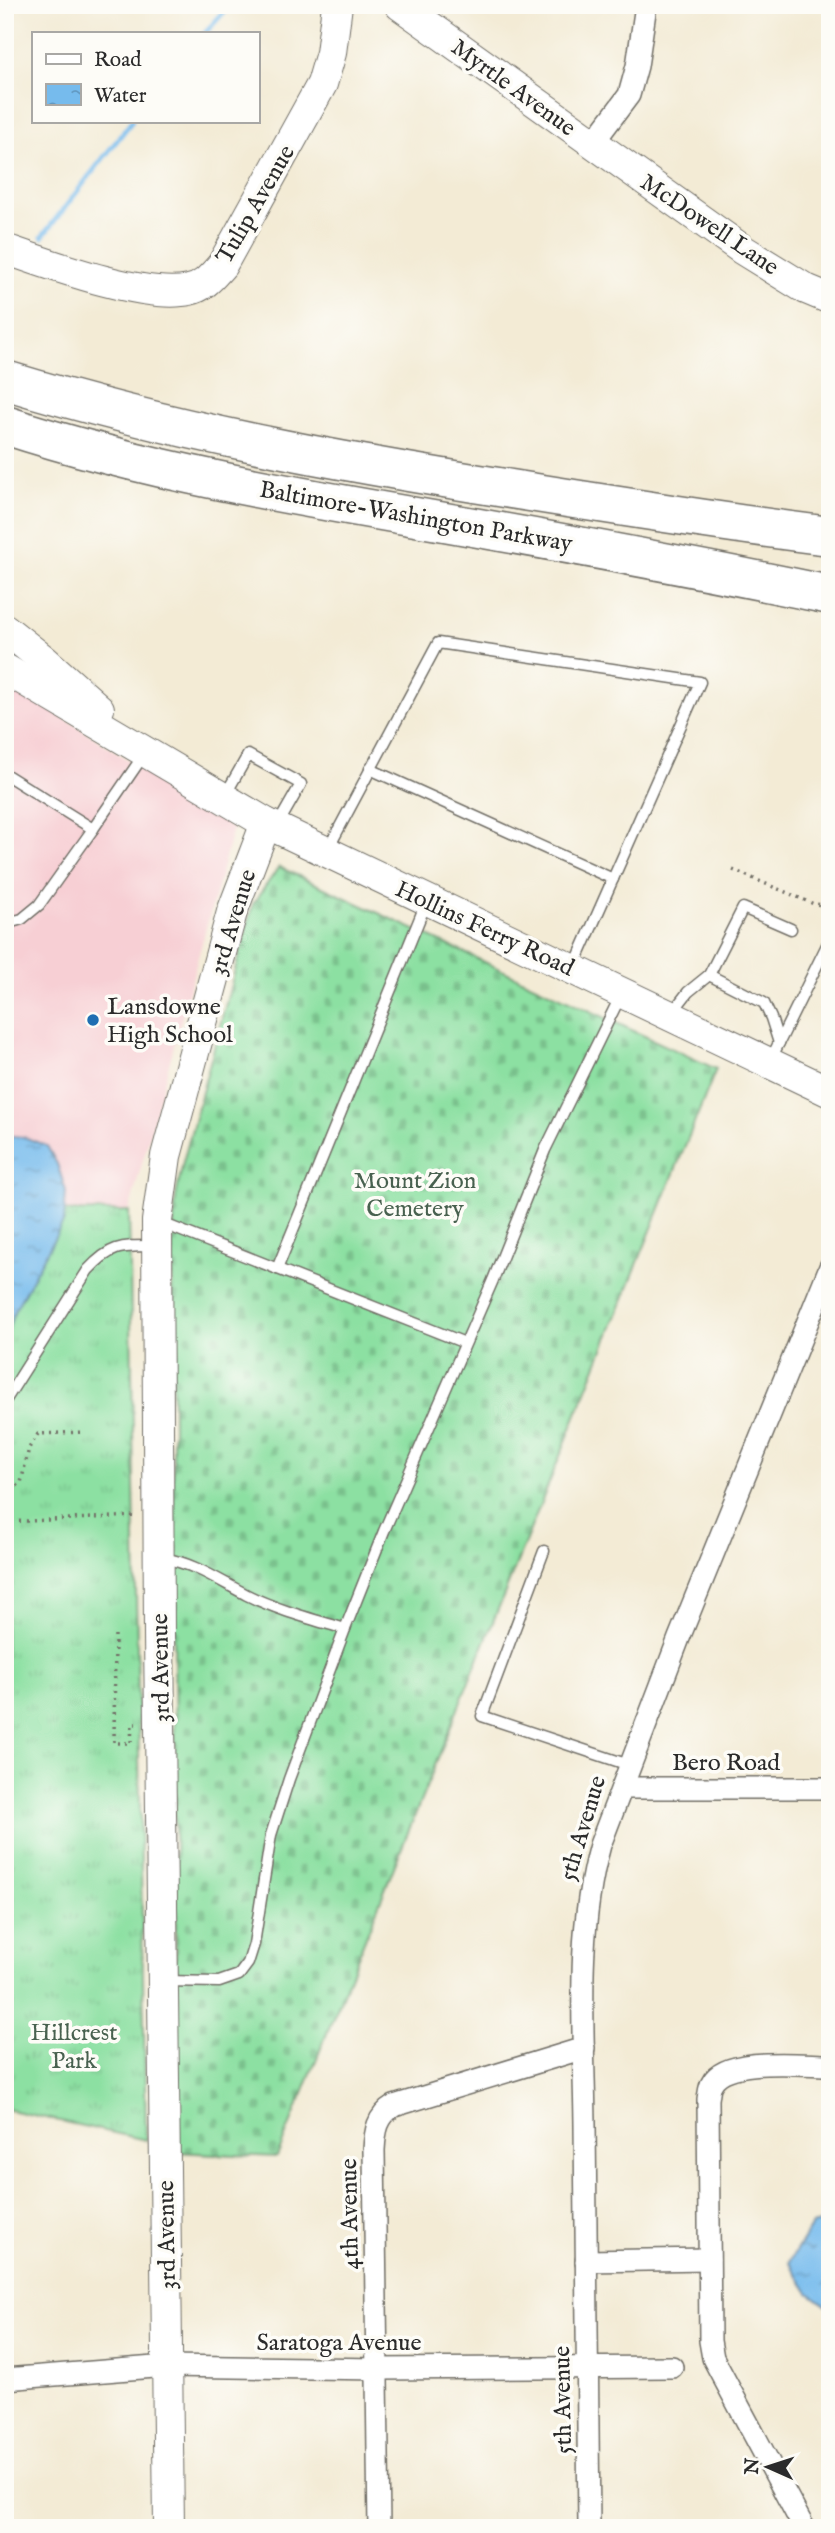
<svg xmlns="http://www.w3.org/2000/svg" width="835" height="2533" font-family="'IM FELL English',serif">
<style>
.built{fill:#f7cfd4}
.grass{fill:url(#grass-tufts);stroke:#5c8666;stroke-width:2}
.cemetery{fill:url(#cemetery-stones);stroke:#5c8666;stroke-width:2}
.water{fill:url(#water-ripples);stroke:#50738c;stroke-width:2}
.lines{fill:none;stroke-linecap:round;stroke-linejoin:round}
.stream{stroke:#76bbed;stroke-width:5}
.lane-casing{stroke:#716e66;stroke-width:13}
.street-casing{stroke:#716e66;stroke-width:24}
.secondary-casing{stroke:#716e66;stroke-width:32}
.highway-casing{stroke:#716e66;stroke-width:41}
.path{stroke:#716e66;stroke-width:3.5;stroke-dasharray:2 5;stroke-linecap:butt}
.lane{stroke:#fff;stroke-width:10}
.street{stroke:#fff;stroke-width:21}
.secondary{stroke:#fff;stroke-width:30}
.highway{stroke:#fff;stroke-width:38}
.poi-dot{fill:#1f6fb2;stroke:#fdfcf7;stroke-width:2.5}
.labels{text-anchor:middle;stroke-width:7;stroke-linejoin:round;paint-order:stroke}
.street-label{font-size:24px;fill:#2b2b2b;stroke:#fdfcf7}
.poi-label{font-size:24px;fill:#2b2b2b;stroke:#fdfcf7;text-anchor:start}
.park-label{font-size:24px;fill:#48614f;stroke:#fdfcf7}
</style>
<defs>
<pattern id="grass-tufts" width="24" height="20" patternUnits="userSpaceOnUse" patternTransform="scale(1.75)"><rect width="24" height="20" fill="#8ce0a2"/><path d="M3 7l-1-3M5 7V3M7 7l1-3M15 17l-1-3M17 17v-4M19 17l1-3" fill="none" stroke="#79c08c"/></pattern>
<pattern id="cemetery-stones" width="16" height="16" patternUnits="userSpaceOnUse" patternTransform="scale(1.75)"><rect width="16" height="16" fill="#8ce0a2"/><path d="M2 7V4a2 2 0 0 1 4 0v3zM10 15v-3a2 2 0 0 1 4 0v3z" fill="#79c08c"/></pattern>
<pattern id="water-ripples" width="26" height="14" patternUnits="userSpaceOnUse" patternTransform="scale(1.75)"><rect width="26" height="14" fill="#76bbed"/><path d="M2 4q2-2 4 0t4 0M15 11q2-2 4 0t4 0" fill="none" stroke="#6198c0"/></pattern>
</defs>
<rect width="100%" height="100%" fill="#fdfcf7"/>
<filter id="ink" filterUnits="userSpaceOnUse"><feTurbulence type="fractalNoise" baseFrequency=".0143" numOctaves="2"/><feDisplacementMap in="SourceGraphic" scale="14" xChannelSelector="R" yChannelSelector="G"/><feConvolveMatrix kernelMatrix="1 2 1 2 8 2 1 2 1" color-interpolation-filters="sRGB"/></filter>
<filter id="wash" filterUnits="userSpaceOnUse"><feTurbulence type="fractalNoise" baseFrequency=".00686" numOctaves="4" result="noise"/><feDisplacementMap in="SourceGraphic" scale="28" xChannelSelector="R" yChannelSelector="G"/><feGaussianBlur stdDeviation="1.57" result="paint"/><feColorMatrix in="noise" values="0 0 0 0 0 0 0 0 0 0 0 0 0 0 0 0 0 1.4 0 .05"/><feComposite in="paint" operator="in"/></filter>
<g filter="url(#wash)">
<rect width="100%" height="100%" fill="#f3ebd5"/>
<polygon class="built" points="5,679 233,829 129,1211 5,1212"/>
<polygon class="grass" points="129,1211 146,2140 5,2109 5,1212"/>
<polygon class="cemetery" points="279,867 716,1069 277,2157 177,2152 172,1248 176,1196 183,1162 253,904"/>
<g class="water">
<polygon points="10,1136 24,1137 47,1146 57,1164 66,1191 64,1221 15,1310 5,1339 5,1139"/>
<polygon points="830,2221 830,2308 809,2293 789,2262 812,2225"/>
</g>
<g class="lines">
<g class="stream">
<polyline points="205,33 230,5"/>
<polyline points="42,237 132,121"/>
<polyline points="5,286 9,282"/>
</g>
</g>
</g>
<g filter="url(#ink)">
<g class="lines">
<defs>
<g id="lane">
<polyline points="370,769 613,879"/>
<polyline points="5,774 93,829 39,905 22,919 5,924"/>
<polyline points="224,797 248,755 301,784 277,826"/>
<polyline points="93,829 145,753"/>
<polyline points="328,849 438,643 700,682 574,967"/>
<polyline points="709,975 764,1003 771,1018 779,1043"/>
<polyline points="671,1014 688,992 709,975 743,908 791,929"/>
<polyline points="770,1061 830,939"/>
<polyline points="159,1222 465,1343"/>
<polyline points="277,1269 426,903"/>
<path d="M5,1401l83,-131c23,-25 33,-24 66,-24"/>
<polyline points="544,1551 482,1716 629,1765"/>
<path d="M162,1558c32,5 56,22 85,37 30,15 65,24 98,34"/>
<polyline points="164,1981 219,1982 239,1975 248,1963 254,1944 271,1835 289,1779 345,1629 384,1531 493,1280 545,1150 621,995"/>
</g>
<g id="street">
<polyline points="593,143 629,95 637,66 646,5"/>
<polyline points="622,1788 830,1788"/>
<polyline points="586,2261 709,2259"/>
<polyline points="5,2379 167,2366 378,2369 672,2367"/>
<path d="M379,2528l-5,-378c1,-19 3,-34 20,-44l190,-58"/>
<path d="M589,2528c-1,-135 -3,-269 -4,-403 -1,-92 -10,-191 15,-280l79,-207 151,-371"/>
<path d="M804,2528l-91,-170 -3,-17 -2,-242c1,-5 1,-12 4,-16 14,-27 91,-18 118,-18"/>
</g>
<g id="secondary">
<polyline points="400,5 743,250 806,289 830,299"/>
<path d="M5,249c43,15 141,51 184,41 15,-3 23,-14 33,-25l100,-181 9,-31 6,-48"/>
<polyline points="5,629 44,660 99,709"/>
<polyline points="5,669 266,823 830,1092"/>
<polyline points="169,2528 159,1634 157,1221 166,1156 232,912 266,823"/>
</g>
<g id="highway">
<path d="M5,380c166,51 335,82 506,109 106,17 212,34 319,47"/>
<path d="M5,425c141,46 288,71 434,96 131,23 261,47 391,74"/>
</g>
</defs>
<use href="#lane" class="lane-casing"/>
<use href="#street" class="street-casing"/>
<use href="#secondary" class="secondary-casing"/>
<use href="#highway" class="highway-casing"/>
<g class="path">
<polyline points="733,870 814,904 823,905 830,901"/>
<polyline points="5,1494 21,1483 29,1448 38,1434 83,1432"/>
<polyline points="5,1522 136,1516"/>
<polyline points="115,1635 114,1743 131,1743 132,1724 136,1724"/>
</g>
<use href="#lane" class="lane"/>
<use href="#street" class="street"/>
<use href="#secondary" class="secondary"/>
<use href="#highway" class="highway"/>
</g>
</g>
<circle class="poi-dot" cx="93" cy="1020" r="7"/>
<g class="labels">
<g class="street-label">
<text transform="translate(514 87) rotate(36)" y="8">Myrtle Avenue</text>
<text transform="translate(255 204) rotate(-60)" y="8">Tulip Avenue</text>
<text transform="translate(710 224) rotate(34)" y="8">McDowell Lane</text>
<text transform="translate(416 516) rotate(10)" y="8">Baltimore-Washington Parkway</text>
<text transform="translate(232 922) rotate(-73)" y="8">3rd Avenue</text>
<text transform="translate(485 928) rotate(25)" y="8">Hollins Ferry Road</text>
<text transform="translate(160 1668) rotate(-91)" y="8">3rd Avenue</text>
<text x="726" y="1770">Bero Road</text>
<text transform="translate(582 1828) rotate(-73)" y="8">5th Avenue</text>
<text transform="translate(349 2214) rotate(-91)" y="8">4th Avenue</text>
<text transform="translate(166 2235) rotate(-91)" y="8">3rd Avenue</text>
<text x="339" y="2350">Saratoga Avenue</text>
<text transform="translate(562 2400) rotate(-91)" y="8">5th Avenue</text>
</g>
<g class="poi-label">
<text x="107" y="1014">Lansdowne<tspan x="107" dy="28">High School</tspan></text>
</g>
<g class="park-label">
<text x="415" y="1188">Mount Zion<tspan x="415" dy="28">Cemetery</tspan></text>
<text x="74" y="2040">Hillcrest<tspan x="74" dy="28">Park</tspan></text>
</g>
</g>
<rect width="835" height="2533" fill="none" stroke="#fdfcf7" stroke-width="28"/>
<rect x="32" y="32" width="228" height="91" fill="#fdfcf7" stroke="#a9a8a5" stroke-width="2"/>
<rect x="46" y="54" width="35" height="10" fill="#ffffff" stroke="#a9a8a5" stroke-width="2"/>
<text x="94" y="66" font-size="21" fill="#2b2b2b">Road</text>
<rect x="46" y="84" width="35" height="21" fill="url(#water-ripples)" stroke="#a9a8a5" stroke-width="2"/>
<text x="94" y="102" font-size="21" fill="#2b2b2b">Water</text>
<g transform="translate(768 2467) rotate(273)" stroke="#fdfcf7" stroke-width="5" paint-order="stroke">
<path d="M0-5L12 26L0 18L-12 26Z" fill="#2b2b2b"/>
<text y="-10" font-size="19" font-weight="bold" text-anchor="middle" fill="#2b2b2b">N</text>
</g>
</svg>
